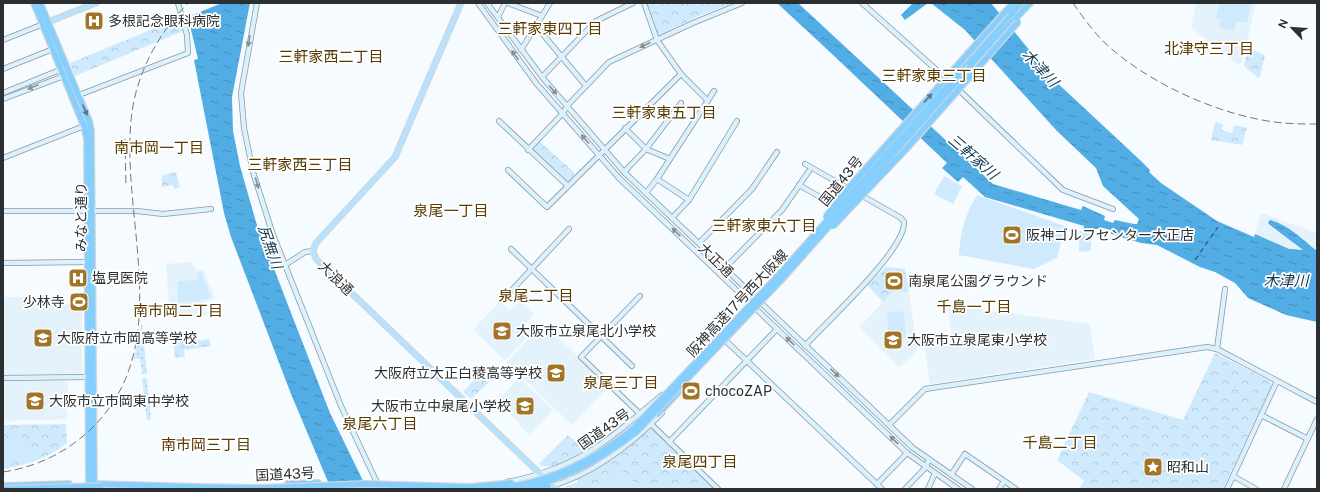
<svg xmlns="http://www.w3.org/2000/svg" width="1320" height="492" font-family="'Public Sans','Noto Sans JP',sans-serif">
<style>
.built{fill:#e4f2fc}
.grass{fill:url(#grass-dots)}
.forest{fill:url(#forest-crowns)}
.pitch{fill:#cfeafd}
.water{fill:url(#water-ripples)}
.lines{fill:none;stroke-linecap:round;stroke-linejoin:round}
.ferry{stroke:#123950;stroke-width:1;stroke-dasharray:5 4;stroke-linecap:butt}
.secondary-casing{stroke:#91979b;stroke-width:6}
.primary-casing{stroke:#d5d5d6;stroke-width:7}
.highway-casing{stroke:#d5d5d6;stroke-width:8}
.secondary{stroke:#daf1ff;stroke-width:4.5}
.primary{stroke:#b6e2ff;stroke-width:5}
.highway{stroke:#85cfff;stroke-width:5.5}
.rail{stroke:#73777a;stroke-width:1;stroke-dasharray:8 4;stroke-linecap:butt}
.highway-bridge-casing{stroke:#d5d5d6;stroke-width:8;stroke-linecap:butt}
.highway-bridge{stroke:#85cfff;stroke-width:5.5}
.oneway{fill:#839098}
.oneway2{fill:#54778e}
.labels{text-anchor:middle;stroke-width:3.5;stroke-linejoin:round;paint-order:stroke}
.poi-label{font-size:14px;fill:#2c2f31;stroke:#fff;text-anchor:start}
.street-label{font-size:14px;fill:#2c2f31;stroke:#fff}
.neighbourhood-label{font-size:15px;fill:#593b00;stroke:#fff}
.water-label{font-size:15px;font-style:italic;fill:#123950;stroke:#fff}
</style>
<defs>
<pattern id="grass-dots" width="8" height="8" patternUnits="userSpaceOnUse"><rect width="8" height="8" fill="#cfeafd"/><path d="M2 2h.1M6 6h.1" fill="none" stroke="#b2c9d9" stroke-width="1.8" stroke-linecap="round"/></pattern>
<pattern id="forest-crowns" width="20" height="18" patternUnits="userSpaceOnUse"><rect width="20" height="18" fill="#cfeafd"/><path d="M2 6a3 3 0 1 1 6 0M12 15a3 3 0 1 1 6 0" fill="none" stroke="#b2c9d9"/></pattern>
<pattern id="water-ripples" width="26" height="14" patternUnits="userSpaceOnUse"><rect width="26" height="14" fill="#52ade5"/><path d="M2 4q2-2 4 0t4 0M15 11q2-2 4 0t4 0" fill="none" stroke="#448dba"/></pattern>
</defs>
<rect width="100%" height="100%" fill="#f5fbff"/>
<g class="built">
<polygon points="1196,3 1256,3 1242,63 1239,65 1191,28"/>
<polygon points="1261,213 1317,233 1317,251 1309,244 1302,251 1289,249 1255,234"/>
<polygon points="192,262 197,271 203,269 215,298 204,302 207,315 170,314 166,264"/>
<polygon points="909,291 917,351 899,367 859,327 893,292"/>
<polygon points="3,297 39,297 39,304 82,304 82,373 80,375 3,375"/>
<polygon points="500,301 510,311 520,301 534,314 525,325 532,332 505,360 473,330"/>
<polygon points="948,305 1090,324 1095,359 930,384 923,337 927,336 946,342 952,342"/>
<polygon points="543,323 606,383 604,385 608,388 572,425 507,362"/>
<polygon points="519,378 553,410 529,435 519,425 520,423 497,401"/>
<polygon points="3,380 66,381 68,382 67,419 3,421"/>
</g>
<g class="grass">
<polygon points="141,324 142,324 147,374 142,374 140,359 134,359"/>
<polygon points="142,377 147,379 151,420 147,420"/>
</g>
<g class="forest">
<polygon points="647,3 733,3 696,17 660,35 658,34"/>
<polygon points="180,18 183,31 75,76 70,63"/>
<polygon points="1248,48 1265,55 1260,77 1258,78 1244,66"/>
<polygon points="1215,122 1223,124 1222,130 1232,133 1234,125 1247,128 1242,145 1211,140"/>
<polygon points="539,141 575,173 568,182 532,151"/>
<polygon points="173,172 176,173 180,187 175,189 173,185 162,187 162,176"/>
<polygon points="1079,231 1083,231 1083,233 1091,232 1091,251 1079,252"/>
<polygon points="886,267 905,269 909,291 893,292 883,302 867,285"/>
<polygon points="195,334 197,341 209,339 211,346 184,350 185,357 175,358 173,340 182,339 182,336"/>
<polygon points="1215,353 1270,381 1272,385 1223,489 1079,489 1084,481 1057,460 1089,392 1183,420"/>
<polygon points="479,375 488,383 471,399 463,392"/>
<path d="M66,424l1,19c-18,15 -41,22 -64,26v-44z"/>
<polygon points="651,429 653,429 715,489 565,489 565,487 578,482 577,479 612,460"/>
<path d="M568,435l8,7 4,-5 12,11c-12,6 -42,26 -53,16z"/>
</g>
<g class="pitch">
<polygon points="1220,3 1251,3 1247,23 1237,22 1234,31 1219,28 1221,19 1216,18"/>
<polygon points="944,176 962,186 953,204 934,194"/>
<path d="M977,195l88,31 -8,32 -23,11 -75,-14c1,-22 6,-41 18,-60z"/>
<path d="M891,271h12l3,17c-10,1 -24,4 -22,-11z"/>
<polygon points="201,272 211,298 198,301 178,302 178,281 198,280 197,274"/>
<polygon points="904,311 906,338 889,340 887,313"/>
<path d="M5,438c12,1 21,7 26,19l-24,8 -2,-1z"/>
<polygon points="618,466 641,489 596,489"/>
</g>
<g class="water">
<polygon points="222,3 250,3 232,97 233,131 240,166 256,222 293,318 330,413 367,489 331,489 291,394 231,237 224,213 194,60 198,59 188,17"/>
<path d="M777,3h21l195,181 88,26 2,-4 22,10 -1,4 9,3 2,-3 19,4h3l2,-5 -36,-33 -7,-18 -39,-37 -92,-101 -34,-27h60l61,75 89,83 9,9 -1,2 12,11 56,38 37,16 1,-3 34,15 14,1 -33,-25 -2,-2 2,-3c19,5 33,20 47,31v71l-31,-7 -38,-17 -13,-15 -20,-11 -15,-5 -43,-22 -16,-2 -30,-9v-4l-8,-2 -20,3 1,-5 -99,-29 -22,-20 -5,5 -16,-14 5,-5c-56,-53 -113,-108 -170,-160z"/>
<polygon points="913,3 928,3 905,20 901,15"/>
</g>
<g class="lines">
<polyline class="ferry" points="1195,260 1218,227"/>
<defs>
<g id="secondary">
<polyline points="257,3 241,93 244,128 253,172 272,232 341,406 380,489"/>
<polyline points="478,3 536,83 619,178 907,453 958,489"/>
<polyline points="487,3 542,77 624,172 893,429 913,448 972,489"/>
<polyline points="508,3 542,16"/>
<polyline points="644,3 657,40 681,74 708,101"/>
<polyline points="862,3 961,92 1063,190 1113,209"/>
<polyline points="498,17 505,3"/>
<polyline points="536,26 586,86"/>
<polyline points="3,40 46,23"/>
<polyline points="521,50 550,3"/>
<polyline points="3,69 53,49"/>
<polyline points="542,77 596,21 633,3"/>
<polyline points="3,93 62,69"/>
<polyline points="79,95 188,53 187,35 178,3"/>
<polyline points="3,99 64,76"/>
<polyline points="499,121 568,186"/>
<polyline points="625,128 646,149 670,159"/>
<polyline points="528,150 563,113 567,106 609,62 693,23 742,3"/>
<polyline points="3,158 84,126"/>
<polyline points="805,164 851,190"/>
<polyline points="508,170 547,207 681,74"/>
<polyline points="624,172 646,149 681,103"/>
<polyline points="657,179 689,200"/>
<polyline points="799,185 834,205"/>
<polyline points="646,193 657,179 714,91"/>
<polyline points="3,211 137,211 163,214 211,209"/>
<polyline points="672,218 689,200 737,121"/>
<polyline points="699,243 752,189 777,152"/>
<polyline points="511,249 632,366"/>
<polyline points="3,263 89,262"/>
<polyline points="285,265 305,252 313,251"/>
<polyline points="725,268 782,210 809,171"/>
<polyline points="512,290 569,229"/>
<polyline points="640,296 581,357 640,414"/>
<polyline points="726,341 882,489"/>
<path d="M805,346c20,-23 101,-96 99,-124l-3,-4 -42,-24"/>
<polyline points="1217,349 1225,289"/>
<polyline points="3,378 89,377"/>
<polyline points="1261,415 1308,439"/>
<polyline points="651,424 718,489"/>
<polyline points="889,425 925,389 1207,347 1217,349 1317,402"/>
<polyline points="669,442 777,329"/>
<polyline points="951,475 965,454 1016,489"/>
<polyline points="1233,476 1256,489"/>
<path d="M507,482c73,-14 101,-42 155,-87"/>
<polyline points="877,484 907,453"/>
<path d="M549,487c44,-13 82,-42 113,-74"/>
<polyline points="905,489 926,467 929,459"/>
<polyline points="928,489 935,473"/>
<polyline points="999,489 1004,481"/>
<polyline points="1227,489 1277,381"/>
<polyline points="1284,489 1317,419"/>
</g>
<g id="primary">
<polyline points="461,3 395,157 316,243 313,251 316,259 556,489"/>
<polyline points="48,22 96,3"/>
</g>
<g id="highway">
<polyline points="34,3 84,126 87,139 89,489"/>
<polyline points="40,3 89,121 91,130 94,489"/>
<polyline points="1004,14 1013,3"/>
<polyline points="970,67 1030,3"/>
<polyline points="958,74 1021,3"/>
<polyline points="897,138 914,120"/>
<polyline points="891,161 917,129"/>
<polyline points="658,414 681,389"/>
<polyline points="95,484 199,487"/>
<polyline points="288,484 318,483"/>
<polyline points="3,486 69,484"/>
<polyline points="315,489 355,487"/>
</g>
</defs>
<use href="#secondary" class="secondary-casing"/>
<use href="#primary" class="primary-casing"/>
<use href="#highway" class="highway-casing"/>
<use href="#secondary" class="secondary"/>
<use href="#primary" class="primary"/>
<use href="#highway" class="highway"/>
<g class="rail">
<path d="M1073,3c9,13 19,27 30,38 43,42 121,77 181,82 11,1 22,1 33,1"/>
<polyline points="125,139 126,187"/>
<path d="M3,472c34,-5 64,-20 88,-43 88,-85 27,-213 41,-317 6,-42 27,-79 56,-109"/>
</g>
<defs>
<g id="highway-bridge">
<polyline points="826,217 845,192 1006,11"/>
<polyline points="833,226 906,149 1018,22"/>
<polyline points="199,487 262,488 366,484 470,487 512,483"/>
<polyline points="3,489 101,486"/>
<path d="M494,489c52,-5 100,-28 140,-61l144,-152 180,-202"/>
<path d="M520,489c44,-10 82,-30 117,-58l145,-152 188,-212"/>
<polyline points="537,489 548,486"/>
</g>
</defs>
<use href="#highway-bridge" class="highway-bridge-casing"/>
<use href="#highway-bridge" class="highway-bridge"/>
</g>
<defs><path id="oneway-solid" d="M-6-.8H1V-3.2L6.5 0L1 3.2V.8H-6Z"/></defs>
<g class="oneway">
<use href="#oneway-solid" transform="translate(249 41) rotate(100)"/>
<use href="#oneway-solid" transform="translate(645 45) rotate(155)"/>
<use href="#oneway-solid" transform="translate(515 55) rotate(-126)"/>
<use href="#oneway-solid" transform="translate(33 87) rotate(158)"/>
<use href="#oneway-solid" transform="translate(553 90) rotate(49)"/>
<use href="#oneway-solid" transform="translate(585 139) rotate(-131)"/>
<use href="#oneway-solid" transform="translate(257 183) rotate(74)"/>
<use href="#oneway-solid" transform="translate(676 232) rotate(-136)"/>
<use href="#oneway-solid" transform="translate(790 341) rotate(-137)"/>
<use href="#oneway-solid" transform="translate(835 373) rotate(43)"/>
<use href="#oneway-solid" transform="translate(894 440) rotate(-136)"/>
</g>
<g class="oneway2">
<use href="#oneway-solid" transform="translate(928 98) rotate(-48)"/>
<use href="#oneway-solid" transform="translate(85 110) rotate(67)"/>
</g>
<defs>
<symbol id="hospital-square" viewBox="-11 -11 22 22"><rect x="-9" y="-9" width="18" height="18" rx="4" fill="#a27526" stroke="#fff"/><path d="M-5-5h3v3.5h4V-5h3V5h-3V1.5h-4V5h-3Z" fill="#fff"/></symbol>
<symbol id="stadium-square" viewBox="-11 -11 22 22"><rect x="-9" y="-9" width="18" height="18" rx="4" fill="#a27526" stroke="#fff"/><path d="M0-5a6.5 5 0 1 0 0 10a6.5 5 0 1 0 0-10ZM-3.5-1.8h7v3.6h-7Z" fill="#fff"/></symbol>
<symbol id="school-square" viewBox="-11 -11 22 22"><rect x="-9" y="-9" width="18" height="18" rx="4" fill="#a27526" stroke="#fff"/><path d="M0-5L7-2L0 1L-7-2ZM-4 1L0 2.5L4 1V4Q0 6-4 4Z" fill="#fff"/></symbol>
<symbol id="sight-square" viewBox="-11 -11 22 22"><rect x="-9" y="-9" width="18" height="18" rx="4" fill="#a27526" stroke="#fff"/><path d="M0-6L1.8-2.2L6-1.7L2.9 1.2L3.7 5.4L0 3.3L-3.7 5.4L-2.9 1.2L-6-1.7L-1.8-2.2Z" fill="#fff"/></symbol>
</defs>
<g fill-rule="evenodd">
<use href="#hospital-square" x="83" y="10" width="22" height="22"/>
<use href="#stadium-square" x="1001" y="224" width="22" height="22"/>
<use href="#hospital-square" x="67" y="267" width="22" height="22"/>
<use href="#stadium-square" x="883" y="270" width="22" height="22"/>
<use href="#stadium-square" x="68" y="291" width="22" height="22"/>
<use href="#school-square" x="491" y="320" width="22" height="22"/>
<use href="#school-square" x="32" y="327" width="22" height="22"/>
<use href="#school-square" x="882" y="329" width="22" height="22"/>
<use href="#school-square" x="545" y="362" width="22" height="22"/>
<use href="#stadium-square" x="680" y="380" width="22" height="22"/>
<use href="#school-square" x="24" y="390" width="22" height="22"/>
<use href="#school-square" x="514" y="395" width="22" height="22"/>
<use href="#sight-square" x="1142" y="456" width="22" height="22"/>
</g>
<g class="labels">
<g class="poi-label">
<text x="108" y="26">多根記念眼科病院</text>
<text x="1026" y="240">阪神ゴルフセンター大正店</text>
<text x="92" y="283">塩見医院</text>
<text x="908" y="286">南泉尾公園グラウンド</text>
<text x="65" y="307" text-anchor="end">少林寺</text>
<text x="516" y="336">大阪市立泉尾北小学校</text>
<text x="57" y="343">大阪府立市岡高等学校</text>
<text x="907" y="345">大阪市立泉尾東小学校</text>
<text x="542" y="378" text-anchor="end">大阪府立大正白稜高等学校</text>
<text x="705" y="396">chocoZAP</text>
<text x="49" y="406">大阪市立市岡東中学校</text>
<text x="511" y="411" text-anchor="end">大阪市立中泉尾小学校</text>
<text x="1167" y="472">昭和山</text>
</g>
<g class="street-label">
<text transform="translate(841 181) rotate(-51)" y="5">国道43号</text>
<text transform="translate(81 217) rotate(-90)" y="5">みなと通り</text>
<text transform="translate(716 260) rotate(44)" y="5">大正通</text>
<text transform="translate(336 278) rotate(44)" y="5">大浪通</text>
<text transform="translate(737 303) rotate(-47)" y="5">阪神高速17号西大阪線</text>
<text transform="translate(604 429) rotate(-35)" y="5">国道43号</text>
<text transform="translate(285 474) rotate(-3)" y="5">国道43号</text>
</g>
<g class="neighbourhood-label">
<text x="550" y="34">三軒家東四丁目</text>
<text x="1209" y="54">北津守三丁目</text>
<text x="331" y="62">三軒家西二丁目</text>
<text x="934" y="81">三軒家東三丁目</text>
<text x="664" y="118">三軒家東五丁目</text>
<text x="159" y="153">南市岡一丁目</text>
<text x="300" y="170">三軒家西三丁目</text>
<text x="451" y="216">泉尾一丁目</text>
<text x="764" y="231">三軒家東六丁目</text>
<text x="536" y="301">泉尾二丁目</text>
<text x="974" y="312">千島一丁目</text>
<text x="178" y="316">南市岡二丁目</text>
<text x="621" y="388">泉尾三丁目</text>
<text x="380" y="429">泉尾六丁目</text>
<text x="1060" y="448">千島二丁目</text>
<text x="206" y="450">南市岡三丁目</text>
<text x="700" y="467">泉尾四丁目</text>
</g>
<g class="water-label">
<text transform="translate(1040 68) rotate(47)" y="5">木津川</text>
<text transform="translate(973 157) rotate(41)" y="5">三軒家川</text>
<text transform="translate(270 247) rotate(71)" y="5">尻無川</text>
<text x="1286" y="286">木津川</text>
</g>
</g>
<rect width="1320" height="492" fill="none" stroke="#2c2f31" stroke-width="8"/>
<g transform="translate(1292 28) rotate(295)" stroke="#ffffff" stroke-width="3" paint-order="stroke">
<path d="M0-3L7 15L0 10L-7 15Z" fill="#2c2f31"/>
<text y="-6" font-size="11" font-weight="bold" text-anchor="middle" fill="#2c2f31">N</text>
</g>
</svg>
